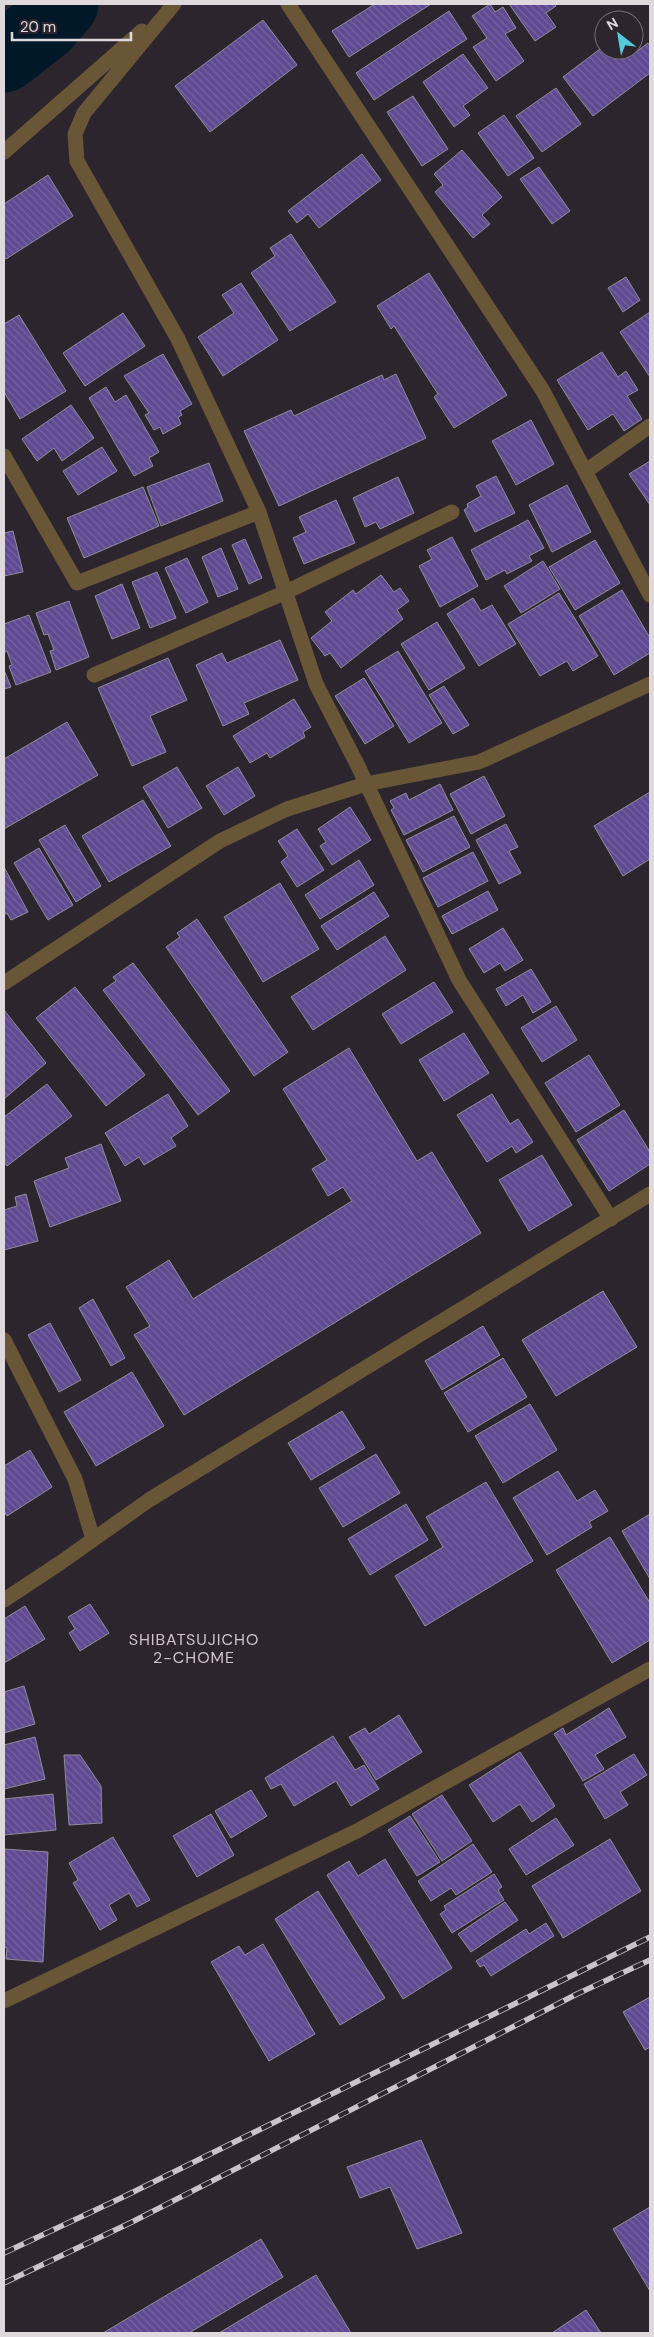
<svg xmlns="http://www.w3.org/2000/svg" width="654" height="2337" font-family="'DM Sans',sans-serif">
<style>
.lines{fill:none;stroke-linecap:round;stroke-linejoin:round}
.river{stroke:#001827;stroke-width:71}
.building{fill:url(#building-back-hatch);stroke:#8f8d99}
.minor{stroke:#695637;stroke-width:15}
.rail-casing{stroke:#cac4ca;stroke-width:5.5}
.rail{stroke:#2d252d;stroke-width:4;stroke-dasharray:11;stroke-linecap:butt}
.labels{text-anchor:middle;stroke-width:5;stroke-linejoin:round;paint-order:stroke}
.neighbourhood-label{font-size:16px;letter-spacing:1px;fill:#d1c6d0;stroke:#2d252d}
</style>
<defs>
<pattern id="building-back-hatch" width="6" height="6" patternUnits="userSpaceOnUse" patternTransform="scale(1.25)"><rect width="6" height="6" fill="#5f4991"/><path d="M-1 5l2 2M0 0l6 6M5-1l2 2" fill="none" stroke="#7663a0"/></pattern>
</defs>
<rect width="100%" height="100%" fill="#2d252d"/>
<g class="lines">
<polyline class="river" points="4,57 45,25 63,4"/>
</g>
<g class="building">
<polygon points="375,4 431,4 349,57 332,31"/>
<polygon points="490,4 495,12 503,7 516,28 505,34 524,61 496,81 473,47 487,38 472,16"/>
<polygon points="509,4 555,4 556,6 546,13 556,27 535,41"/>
<polygon points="449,11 467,39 374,100 356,73"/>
<polygon points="263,20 297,65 210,132 175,86"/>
<polygon points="648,43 650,46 650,73 593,116 563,77 604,46 604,50 628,50 632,55"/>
<polygon points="463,54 488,88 463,106 470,115 454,127 423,82"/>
<polygon points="556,88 581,124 542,152 516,116"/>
<polygon points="413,96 448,149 422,166 387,112"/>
<polygon points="504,115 534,158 508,176 478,133"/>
<polygon points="462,150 502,197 482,215 490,224 473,238 435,192 443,185 434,174"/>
<polygon points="362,154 381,180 319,228 308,214 297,223 288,211"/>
<polygon points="539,167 570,211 552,224 520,179"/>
<polygon points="48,175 73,216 6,259 4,256 4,204"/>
<polygon points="291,234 336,302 290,331 251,273 275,256 270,248"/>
<polygon points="429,273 507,395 454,428 434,397 438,394 394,326 391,329 377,306"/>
<polygon points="626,277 640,300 623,312 608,288"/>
<polygon points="241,283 278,340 223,376 198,337 234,313 222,295"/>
<polygon points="650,312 650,377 620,332"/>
<polygon points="123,313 145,346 85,386 63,353"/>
<polygon points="19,315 66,391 20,419 4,392 4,324"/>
<polygon points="602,352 618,377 626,371 638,390 627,396 642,419 624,431 613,414 588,430 557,380"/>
<polygon points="163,354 192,404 180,411 182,415 178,417 181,424 163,434 160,427 154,430 145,415 149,413 124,376"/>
<polygon points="396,374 426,438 279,506 244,431 291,410 294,416 382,375 384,380"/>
<polygon points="106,387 115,402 126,395 159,452 149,458 153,466 134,476 89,398"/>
<polygon points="71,405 94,438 62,461 54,448 37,461 22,439"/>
<polygon points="531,420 554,464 516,485 492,441"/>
<polygon points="102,447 117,471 78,495 63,471"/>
<polygon points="650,461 650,505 629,474"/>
<polygon points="209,463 223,501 161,526 147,487"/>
<polygon points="496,476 515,513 475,532 464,510 468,507 467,504 481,496 476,486"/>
<polygon points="398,477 414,513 380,529 376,522 365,527 353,498"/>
<polygon points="567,485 591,532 552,552 529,505"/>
<polygon points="143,487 159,526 84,558 67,518"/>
<polygon points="336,500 355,543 304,564 293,538 306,532 299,517"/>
<polygon points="528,520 544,548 529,556 532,561 507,574 505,570 486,580 471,550"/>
<polygon points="13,531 23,572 4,576 4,533"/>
<polygon points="452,537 478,586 440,607 419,566 432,559 427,550"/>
<polygon points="245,539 262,578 249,584 232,545"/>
<polygon points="595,540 620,583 575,610 549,567"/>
<polygon points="221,548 238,589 218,597 202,557"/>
<polygon points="187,558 208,602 186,613 165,568"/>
<polygon points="543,561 560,589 521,613 504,586"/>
<polygon points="157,572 176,618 150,628 132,582"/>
<polygon points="381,575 394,592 400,588 409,601 397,610 403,619 341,668 330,653 325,656 311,638 332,621 325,612 353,590 356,594"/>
<polygon points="122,584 140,628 112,639 95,596"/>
<polygon points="622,590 650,638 650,653 614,675 579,616"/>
<polygon points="559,593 598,656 573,671 567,661 540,676 508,624"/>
<polygon points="473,598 481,611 492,605 516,644 479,666 447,614"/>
<polygon points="69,601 89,657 56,670 50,651 54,650 48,634 44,635 36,613"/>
<polygon points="29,615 51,672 16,685 9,666 12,665 7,651 4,653 4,624"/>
<polygon points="437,622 465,668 429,690 401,644"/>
<polygon points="280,640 298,680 244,703 249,714 223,726 196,665 222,653 227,663"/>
<polygon points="398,651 442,723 409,743 365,671"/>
<polygon points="168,658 187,700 150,716 166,752 132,766 98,688"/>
<polygon points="4,670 11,687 4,689"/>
<polygon points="364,678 394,726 365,744 335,696"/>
<polygon points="444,686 469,725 453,734 429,695"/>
<polygon points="294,699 311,727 303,732 305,737 270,758 267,753 250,763 233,736"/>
<polygon points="67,722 98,775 4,829 4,759"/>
<polygon points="177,767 202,808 168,828 143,787"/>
<polygon points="238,767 255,796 224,815 206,786"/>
<polygon points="484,776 505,816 471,834 450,794"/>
<polygon points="440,784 453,810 404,835 391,810 394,808 390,801 406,793 409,800"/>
<polygon points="650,792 650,859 623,876 594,826"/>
<polygon points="143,800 171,846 109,882 82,836"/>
<polygon points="350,807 371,840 332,865 320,846 326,842 318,829"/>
<polygon points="454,816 470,847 423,872 406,840"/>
<polygon points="506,824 518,847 509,851 521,873 499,884 476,840"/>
<polygon points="65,825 101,886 76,902 39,840"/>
<polygon points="297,829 324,870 297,887 281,862 288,856 278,841"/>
<polygon points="39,848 73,905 48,920 14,863"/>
<polygon points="473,852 488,881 438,907 423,878"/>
<polygon points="359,860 374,885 320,919 305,895"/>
<polygon points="4,867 28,912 11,920 7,913 4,915"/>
<polygon points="280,883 319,949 263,982 224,917"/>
<polygon points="488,891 498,910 452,934 442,916"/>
<polygon points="374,892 389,916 337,950 321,926"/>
<polygon points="197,919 288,1052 254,1076 166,947 180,937 177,933"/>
<polygon points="503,928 523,960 505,971 500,963 484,973 469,949"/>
<polygon points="385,936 406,970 313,1030 291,997"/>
<polygon points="133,963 230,1091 198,1115 103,990 116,981 113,977"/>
<polygon points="531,969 551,1002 533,1013 523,995 506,1006 496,989"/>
<polygon points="434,982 453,1012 401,1044 382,1014"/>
<polygon points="75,987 145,1075 106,1106 36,1018"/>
<polygon points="556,1006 577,1040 542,1062 521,1028"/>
<polygon points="4,1010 46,1063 4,1099"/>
<polygon points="464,1033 489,1073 444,1101 419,1060"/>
<polygon points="349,1048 417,1161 432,1152 481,1233 184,1415 134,1335 150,1326 126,1287 169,1260 193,1299 352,1201 343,1187 328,1196 312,1169 327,1160 283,1089"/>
<polygon points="589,1055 620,1105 576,1132 545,1083"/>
<polygon points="47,1084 72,1116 7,1166 4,1162 4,1117"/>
<polygon points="168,1094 188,1126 171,1138 176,1146 144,1165 139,1157 125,1166 105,1133"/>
<polygon points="492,1094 510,1124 518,1119 533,1142 516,1153 512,1146 487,1162 457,1115"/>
<polygon points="624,1110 650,1152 650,1164 609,1191 577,1140"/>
<polygon points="101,1144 121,1201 50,1227 34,1181 69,1168 65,1158"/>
<polygon points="542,1155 572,1205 529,1231 499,1180"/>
<polygon points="26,1194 38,1241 4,1250 4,1210 17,1206 15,1197"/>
<polygon points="603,1291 637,1347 556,1396 522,1340"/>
<polygon points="93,1299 125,1358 111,1366 79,1308"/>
<polygon points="50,1323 81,1380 59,1392 28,1335"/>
<polygon points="483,1326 500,1355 442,1390 425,1361"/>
<polygon points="503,1358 527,1397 468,1432 444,1393"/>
<polygon points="132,1372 164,1426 96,1466 64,1412"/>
<polygon points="530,1404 557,1450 503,1483 475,1436"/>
<polygon points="342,1411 365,1448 311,1480 288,1443"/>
<polygon points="30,1450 52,1487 7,1516 4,1511 4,1466"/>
<polygon points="376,1454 400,1493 343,1527 319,1488"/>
<polygon points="558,1471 577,1501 595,1490 608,1511 589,1522 592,1527 547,1555 513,1498"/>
<polygon points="486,1482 533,1561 425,1626 395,1576 443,1547 426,1517"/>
<polygon points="406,1504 428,1540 370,1575 348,1539"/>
<polygon points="650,1514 650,1579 622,1531"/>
<polygon points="610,1537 650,1603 650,1640 612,1663 556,1570"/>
<polygon points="90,1604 109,1633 80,1651 69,1633 75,1629 68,1617"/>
<polygon points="25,1606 45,1639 4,1663 4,1619"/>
<polygon points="24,1686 35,1724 4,1733 4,1692"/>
<polygon points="609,1708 626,1737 595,1755 604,1769 583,1781 554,1734 563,1728 566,1735"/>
<polygon points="399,1715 422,1752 376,1780 349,1737 365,1728 369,1734"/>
<polygon points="333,1736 355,1770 364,1765 379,1789 351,1806 336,1781 294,1806 281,1784 271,1789 265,1778"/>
<polygon points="35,1737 45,1779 4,1789 4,1745"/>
<polygon points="520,1752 555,1806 532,1822 520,1804 493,1822 469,1785"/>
<polygon points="634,1754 647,1775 620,1792 628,1805 605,1819 584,1784"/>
<polygon points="64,1755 80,1755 101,1786 102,1823 69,1825"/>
<polygon points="251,1790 267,1816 231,1838 215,1811"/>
<polygon points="53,1794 56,1830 4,1835 4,1799"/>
<polygon points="442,1795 472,1841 442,1861 412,1814"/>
<polygon points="211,1814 234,1855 197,1877 173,1836"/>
<polygon points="410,1816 440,1862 417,1876 388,1830"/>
<polygon points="556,1818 574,1845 526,1875 509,1849"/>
<polygon points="113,1837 150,1900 137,1907 129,1893 109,1905 117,1920 100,1930 73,1883 78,1880 69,1863"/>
<polygon points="610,1839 641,1891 563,1938 532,1886"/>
<polygon points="473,1844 492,1872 456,1895 451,1888 431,1901 418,1881"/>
<polygon points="4,1849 48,1852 43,1962 6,1959 7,1948 4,1947"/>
<polygon points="385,1859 452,1968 403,1999 327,1875 349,1861 358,1876"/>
<polygon points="494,1874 502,1887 498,1890 504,1900 452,1933 440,1914 446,1910 444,1906"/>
<polygon points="318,1891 385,1998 340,2025 275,1919"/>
<polygon points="505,1902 518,1920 471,1952 458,1934"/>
<polygon points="546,1923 554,1936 491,1976 484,1965 480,1967 476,1961 526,1929 529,1934"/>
<polygon points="263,1944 315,2034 269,2061 211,1962 239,1946 245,1955"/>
<polygon points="650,1997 650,2047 645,2050 623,2012"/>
<polygon points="421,2140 462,2233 417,2249 390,2187 360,2198 347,2167"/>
<polygon points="650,2207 650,2291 613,2229"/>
<polygon points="261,2239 283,2277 189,2333 103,2333"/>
<polygon points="316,2275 351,2333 219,2333"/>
<polygon points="586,2310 601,2333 552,2333"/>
</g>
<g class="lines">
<g class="minor">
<polyline points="174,4 84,113 75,134 77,161 178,339 259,512 316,684 358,766 459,980 611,1219"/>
<polyline points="288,4 543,391 650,595"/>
<polyline points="4,152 142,31"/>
<polyline points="4,456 77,583 259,512"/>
<polyline points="586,471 650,426"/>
<polyline points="94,675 286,592 452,512"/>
<polyline points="4,983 220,841 287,809 366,784 479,762 650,684"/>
<polyline points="4,1340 75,1479 93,1539"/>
<polyline points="4,1600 60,1563 149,1500 650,1194"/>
<polyline points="4,2001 357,1831 650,1669"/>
</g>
<defs>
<g id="rail">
<polyline points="4,2253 121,2198 650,1937"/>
<polyline points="4,2283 132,2222 577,1994 650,1960"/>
</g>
</defs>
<use href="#rail" class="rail-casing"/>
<use href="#rail" class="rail"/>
</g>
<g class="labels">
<g class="neighbourhood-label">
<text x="194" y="1645">SHIBATSUJICHO<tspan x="194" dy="18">2-CHOME</tspan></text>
</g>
</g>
<rect width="654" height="2337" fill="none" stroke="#dfd9de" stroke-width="10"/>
<g transform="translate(619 35) rotate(329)"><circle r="24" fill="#2d252d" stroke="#746d74"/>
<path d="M0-4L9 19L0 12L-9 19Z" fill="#54cadd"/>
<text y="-8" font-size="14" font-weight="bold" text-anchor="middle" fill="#dfd9de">N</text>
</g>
<path d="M12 32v8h119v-8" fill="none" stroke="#dfd9de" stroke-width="2.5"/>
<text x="20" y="32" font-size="15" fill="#dfd9de" stroke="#2d252d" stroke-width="4" paint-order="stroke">20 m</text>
</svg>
